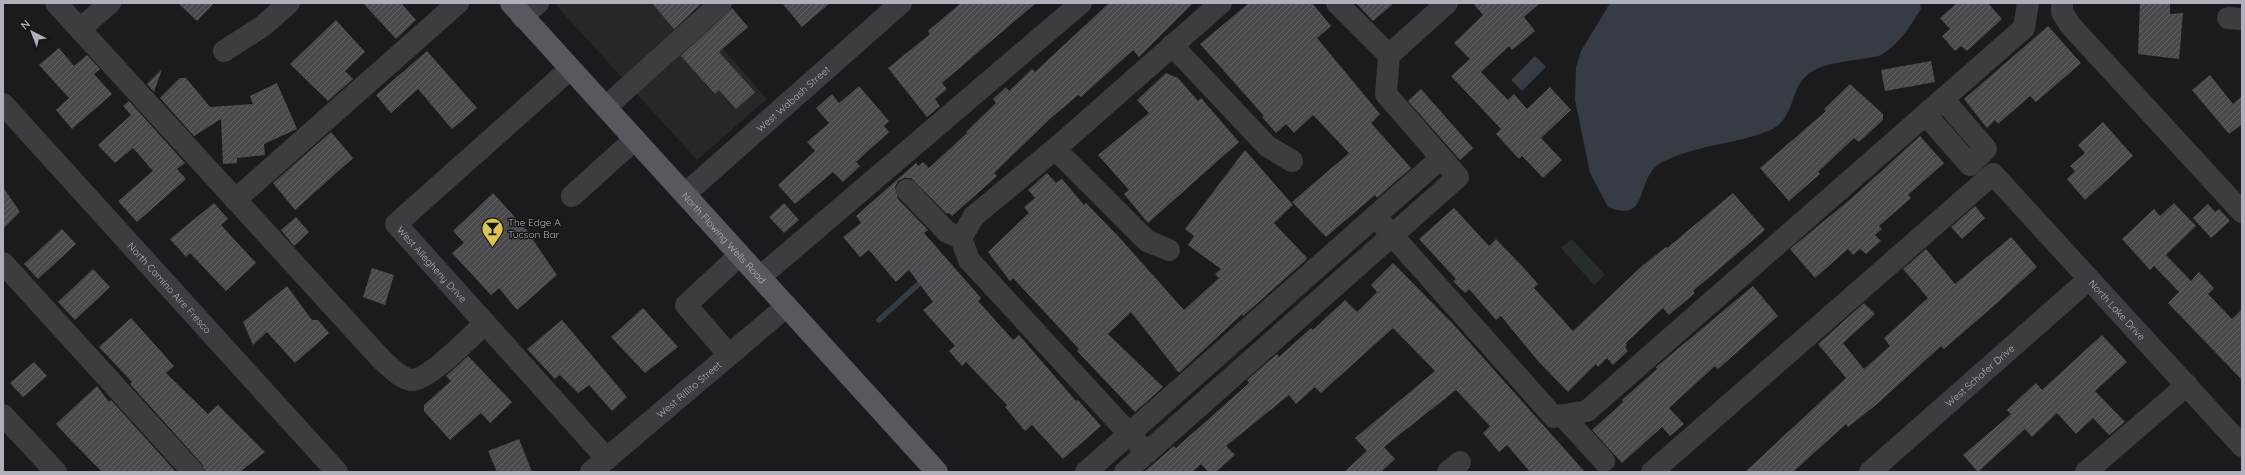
<svg xmlns="http://www.w3.org/2000/svg" width="2245" height="475" font-family="Quicksand,sans-serif">
<style>
.built{fill:#272629}
.pitch{fill:#272e29}
.water{fill:#363b44}
.lines{fill:none;stroke-linecap:round;stroke-linejoin:round}
.stream{stroke:#363b44;stroke-width:5.5}
.building{fill:url(#building-hatch)}
.minor{stroke:#3c3c41;stroke-width:22}
.major{stroke:#58585f;stroke-width:22}
.labels{text-anchor:middle;stroke-width:3;stroke-linejoin:round;paint-order:stroke}
.street-label{font-size:10px;fill:#aeb0ba;stroke:#161517}
.poi-label{font-size:10px;fill:#aeb0ba;stroke:#161517;text-anchor:start}
</style>
<defs>
<pattern id="building-hatch" width="6" height="6" patternUnits="userSpaceOnUse"><rect width="6" height="6" fill="#4a4a4e"/><path d="M-1 1l2-2M0 6l6-6M5 7l2-2" fill="none" stroke="#626265"/></pattern>
</defs>
<rect width="100%" height="100%" fill="#1b1a1c"/>
<polygon class="built" points="554,3 683,3 767,99 697,160"/>
<polygon class="pitch" points="1572,239 1605,275 1594,285 1561,248"/>
<g class="water">
<path d="M1610,3h310l1,6c-11,17 -22,36 -40,46 -4,2 -10,2 -14,3 -20,4 -48,4 -63,20 -14,15 -10,43 -36,53 -34,14 -75,14 -107,32 -26,14 -11,62 -53,44l-18,-34 -15,-73 1,-33 5,-16z"/>
<polygon points="1535,56 1546,67 1522,91 1511,80"/>
</g>
<g class="lines">
<polyline class="stream" points="879,320 924,279"/>
</g>
<g class="building">
<polygon points="178,3 214,3 197,21"/>
<polygon points="363,3 401,3 416,20 396,39"/>
<polygon points="652,3 702,3 674,29"/>
<polygon points="782,3 830,3 802,27"/>
<polygon points="961,3 1036,3 942,83 947,89 935,99 940,106 927,117 888,68 930,34 928,31"/>
<polygon points="1109,3 1193,3 1139,57 1133,50 1081,97 1078,95 1051,118 994,173 997,176 952,216 949,213 947,214 911,178 904,178 898,181 895,187 898,199 928,230 924,233 981,298 978,301 1013,340 1019,335 1076,401 1078,400 1101,426 1063,459 1032,425 1025,431 1005,407 1007,405 966,362 962,366 949,351 955,346 923,310 933,302 909,270 896,282 869,250 860,257 843,237 861,223 856,216 916,163 919,166 923,162 929,168 967,133 966,132 996,103 993,99 1006,87 1009,91 1032,69 1035,72"/>
<polygon points="1249,3 1312,3 1331,26 1317,38 1380,114 1371,123 1411,168 1377,198 1375,195 1326,237 1292,202 1349,153 1313,115 1294,133 1286,124 1276,133 1262,117 1264,116 1200,44"/>
<polygon points="1356,3 1394,3 1373,21"/>
<polygon points="1473,3 1540,3 1524,17 1535,31 1512,50 1509,46 1481,72 1508,100 1514,94 1527,109 1550,87 1571,110 1541,138 1562,160 1543,178 1522,156 1519,159 1496,134 1501,129 1451,76 1470,59 1454,43 1483,15"/>
<polygon points="1957,3 1988,3 2002,19 1967,51 1961,46 1955,51 1942,36 1950,29 1940,18"/>
<polygon points="2140,3 2170,3 2170,14 2183,13 2179,59 2138,54"/>
<polygon points="732,8 748,27 719,52 755,92 736,109 719,90 715,94 681,56"/>
<polygon points="336,20 365,52 345,71 353,79 328,101 290,64"/>
<polygon points="2048,26 2081,63 2036,102 2030,96 1998,124 1995,120 1987,128 1964,99"/>
<polygon points="59,48 74,66 87,55 100,69 94,74 112,94 72,129 56,110 69,98 39,65"/>
<polygon points="427,51 477,108 452,129 418,89 391,113 376,95"/>
<polygon points="1931,61 1935,82 1885,91 1881,70"/>
<polygon points="162,69 154,92 147,84"/>
<polygon points="1166,73 1178,78 1198,101 1201,98 1239,142 1148,223 1124,194 1129,190 1098,155 1149,113 1137,100"/>
<polygon points="2210,75 2233,104 2242,96 2242,124 2229,134 2192,90"/>
<polygon points="180,78 186,78 210,107 253,104 250,96 277,83 297,129 264,144 265,155 237,158 237,163 223,164 221,119 194,136 160,98"/>
<polygon points="1850,84 1883,114 1883,120 1859,142 1854,138 1818,172 1820,174 1789,201 1760,168 1826,111 1824,109"/>
<polygon points="859,86 889,121 884,126 889,132 856,162 860,166 843,182 833,172 795,204 778,185 815,151 807,142 829,123 816,108 832,94 839,103"/>
<polygon points="1421,89 1473,148 1460,160 1408,101"/>
<polygon points="129,101 185,163 177,169 186,179 137,222 118,201 153,171 133,148 115,163 98,145 131,115 123,106"/>
<polygon points="2103,122 2133,156 2085,200 2067,179 2075,171 2070,166 2085,153 2078,145"/>
<polygon points="331,132 353,158 295,210 273,183"/>
<polygon points="1920,136 1944,163 1908,195 1911,198 1879,226 1882,229 1875,235 1881,241 1866,254 1860,249 1853,255 1848,249 1815,278 1790,249 1853,197"/>
<polygon points="1245,150 1293,205 1274,223 1307,258 1306,260 1243,316 1242,314 1179,373 1131,312 1108,334 1163,387 1135,412 1077,351 1079,349 1013,278 1010,281 988,252 1029,213 1024,207 1035,198 1028,190 1047,173 1056,183 1062,179 1084,205 1086,203 1118,236 1184,310 1219,278 1215,274 1221,269 1188,245 1194,236 1185,229"/>
<polygon points="3,187 20,212 3,229"/>
<polygon points="493,193 535,239 533,240 557,275 517,310 499,288 491,295 452,253 464,243 453,231"/>
<polygon points="1733,193 1765,230 1693,291 1695,293 1669,315 1663,308 1626,343 1627,345 1625,347 1628,351 1613,365 1607,358 1598,367 1596,364 1568,392 1537,360 1501,316 1496,320 1469,289 1465,293 1453,281 1456,279 1419,239 1454,208 1489,246 1496,239 1522,266 1538,284 1534,288 1573,331 1642,266 1666,247 1667,248"/>
<polygon points="214,203 228,219 221,225 256,263 226,291 190,253 186,257 170,239"/>
<polygon points="784,203 799,220 784,233 769,217"/>
<polygon points="2174,203 2196,226 2166,255 2191,281 2199,272 2214,288 2208,294 2232,319 2242,309 2242,380 2168,303 2179,292 2154,266 2150,270 2122,239 2154,209 2160,216"/>
<polygon points="2208,204 2215,212 2219,209 2230,221 2211,238 2193,218"/>
<polygon points="1975,206 1985,218 1962,239 1951,227"/>
<polygon points="296,217 309,232 294,246 281,230"/>
<polygon points="62,229 76,244 38,279 24,264"/>
<polygon points="2011,237 2037,267 1989,310 1944,349 1941,346 1876,405 1848,427 1846,424 1793,472 1745,472 1846,378 1818,344 1864,303 1875,314 1843,343 1864,369 1890,346 1884,338 1928,298 1903,269 1926,249 1955,284"/>
<polygon points="1393,263 1454,325 1585,472 1530,472 1507,445 1499,452 1483,433 1490,426 1456,390 1384,447 1395,459 1381,472 1344,472 1367,451 1355,438 1435,371 1393,328 1321,393 1315,387 1296,404 1289,395 1226,446 1235,455 1216,472 1208,472 1201,464 1192,472 1144,472 1174,446 1176,448 1249,383 1247,380 1277,354 1279,357 1311,328 1313,330 1345,300 1357,312 1377,292 1371,285"/>
<polygon points="372,268 394,275 385,305 363,297"/>
<polygon points="93,269 110,287 75,320 58,302"/>
<polygon points="287,286 312,320 318,320 329,333 295,363 267,332 253,345 243,322"/>
<polygon points="1753,286 1778,316 1718,369 1715,366 1669,408 1684,424 1670,436 1662,427 1622,463 1592,430 1623,402 1622,400 1657,369 1656,367"/>
<polygon points="643,308 678,347 645,373 611,337"/>
<polygon points="131,318 174,366 166,373 208,414 218,405 265,452 240,472 205,472 202,464 130,384 132,382 99,347"/>
<polygon points="562,320 627,397 612,411 589,385 578,393 560,375 555,379 527,349"/>
<polygon points="2102,335 2127,362 2095,391 2125,422 2109,435 2093,418 2076,434 2057,413 2032,437 2025,429 1978,472 1963,455 2011,414 2007,410 2036,383 2042,390"/>
<polygon points="468,356 512,402 490,423 481,413 450,440 424,411 424,405 451,381 446,376"/>
<polygon points="34,362 47,376 23,397 10,383"/>
<polygon points="97,386 109,402 111,400 176,472 102,472 66,435 56,424"/>
<polygon points="519,439 532,472 497,472 488,451"/>
</g>
<g class="lines">
<g class="minor">
<path d="M56,3l326,357c7,6 20,20 31,20 18,-2 57,-43 72,-57"/>
<polyline points="2062,3 2062,12 2070,25 2242,212"/>
<polyline points="522,17 538,3"/>
<polyline points="2228,18 2242,19"/>
<polyline points="80,29 110,3"/>
<polyline points="1172,45 1267,146 1292,161"/>
<polyline points="224,51 263,26 289,3"/>
<polyline points="1389,55 1447,3"/>
<path id="s1" d="M570,69l-174,155 211,235"/>
<path id="s2" d="M3,104l334,368"/>
<polyline points="606,107 721,3"/>
<polyline points="1926,115 1970,165 1986,149 1943,99"/>
<polyline points="1055,149 1147,241 1169,250"/>
<polyline points="907,190 947,232 961,238"/>
<path id="s3" d="M685,194l216,-191"/>
<polyline points="572,196 635,139"/>
<polyline points="235,200 458,3"/>
<polyline points="1376,217 1554,417 1587,411 2024,28 2028,3"/>
<polyline points="3,263 193,472"/>
<polyline points="760,277 1081,3"/>
<polyline points="729,355 686,305 740,255"/>
<polyline points="3,415 56,472"/>
<polyline points="1562,415 1604,461"/>
<polyline points="1147,453 969,260 961,238 974,216 1055,149 1221,3"/>
<path id="s4" d="M591,472l196,-166"/>
<polyline points="1086,472 1441,158"/>
<polyline points="1125,472 1458,177 1386,94 1389,55 1337,3"/>
<polyline points="1448,472 1460,462"/>
<path id="s5" d="M1652,472l341,-298 249,272"/>
<path id="s6" d="M1870,472l219,-193"/>
<polyline points="2086,472 2187,385"/>
</g>
<path class="major" id="s7" d="M511,3l426,469"/>
</g>
<defs>
<symbol id="bar-pin" viewBox="-11 -11 22 30"><path d="M0 17L-7.5 6A9.5 9.5 0 1 1 7.5 6Z" fill="#dcc453" stroke="#161517"/><path d="M-6-5H6L.8 .8V4.5H3.5V6h-7V4.5H-.8V.8Z" fill="#111"/></symbol>
</defs>
<g fill-rule="evenodd">
<use href="#bar-pin" x="480" y="216" width="25" height="34"/>
</g>
<g class="labels">
<g class="street-label">
<text dy="4" stroke="none"><textPath href="#s3" startOffset="144">West Wabash Street</textPath></text>
<text dy="4" stroke="none"><textPath href="#s7" startOffset="317">North Flowing Wells Road</textPath></text>
<text dy="4" stroke="none"><textPath href="#s1" startOffset="287">West Allegheny Drive</textPath></text>
<text dy="4" stroke="none"><textPath href="#s2" startOffset="248">North Camino Aire Fresco</textPath></text>
<text dy="4" stroke="none"><textPath href="#s5" startOffset="637">North Lake Drive</textPath></text>
<text dy="4" stroke="none"><textPath href="#s6" startOffset="146">West Schafer Drive</textPath></text>
<text dy="4" stroke="none"><textPath href="#s4" startOffset="128">West Rillito Street</textPath></text>
</g>
<g class="poi-label">
<text x="508" y="226">The Edge A<tspan x="508" dy="12">Tucson Bar</tspan></text>
</g>
</g>
<rect width="2245" height="475" fill="none" stroke="#aeb0ba" stroke-width="8"/>
<g transform="translate(32 32) rotate(318)" stroke="#161517" stroke-width="3" paint-order="stroke">
<path d="M0-3L7 15L0 10L-7 15Z" fill="#aeb0ba"/>
<text y="-6" font-size="11" font-weight="bold" text-anchor="middle" fill="#aeb0ba">N</text>
</g>
</svg>
